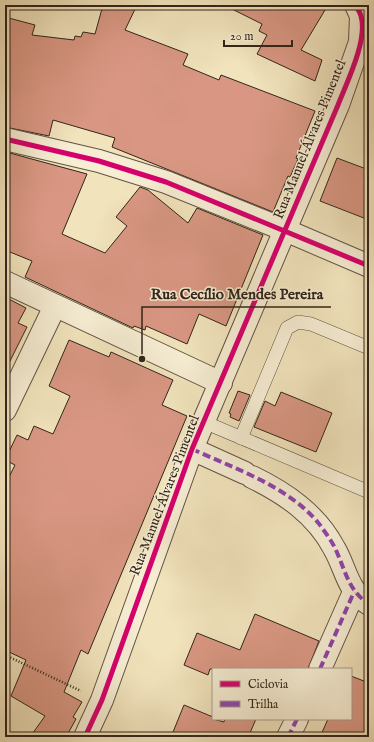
<svg xmlns="http://www.w3.org/2000/svg" width="374" height="742" font-family="'IM FELL English',serif">
<style>
.building{fill:#d99783;stroke:#31251a}
.lines{fill:none;stroke-linecap:round;stroke-linejoin:round}
.service-casing{stroke:#615442;stroke-width:14}
.minor-casing{stroke:#615442;stroke-width:24}
.tertiary-casing{stroke:#615442;stroke-width:24}
.path{stroke:#31251a;stroke-width:2.5;stroke-dasharray:1 2;stroke-linecap:butt}
.service{stroke:#f6edd3;stroke-width:13}
.minor{stroke:#f6edd3;stroke-width:22}
.tertiary{stroke:#f6edd3;stroke-width:22}
.quiet{stroke:#8e44ad;stroke-width:4;stroke-dasharray:8 4;stroke-linecap:butt}
.cycleway-casing{stroke:#f6edd3;stroke-width:8}
.cycleway{stroke:#d6006c;stroke-width:5}
.labels{text-anchor:middle;stroke-width:3;stroke-linejoin:round;paint-order:stroke}
.street-label{font-size:14px;fill:#31251a;stroke:#f6edd3}
.leader{fill:none;stroke:#31251a;stroke-width:1.5}
.callout-dot{fill:#31251a;stroke:#f6edd3;stroke-width:1.5}
.callout-label{font-size:15px;text-anchor:middle;font-weight:bold;fill:#31251a;stroke:#f6edd3;stroke-width:3;stroke-linejoin:round;paint-order:stroke}
</style>
<rect width="100%" height="100%" fill="#f1e3bc"/>
<filter id="stains"><feTurbulence type="fractalNoise" baseFrequency=".005" numOctaves="4"/><feColorMatrix values="0 0 0 0 .2 0 0 0 0 .09 0 0 0 0 .02 0 0 0 .5 -.17"/></filter>
<radialGradient id="worn" r=".72"><stop offset=".6" stop-color="#630" stop-opacity="0"/><stop offset="1" stop-color="#630" stop-opacity=".3"/></radialGradient>
<g class="building">
<polygon points="103,5 137,5 125,30 188,54 183,65 219,80 221,75 315,111 296,158 298,159 290,177 288,176 273,212 112,147 115,138 53,120 49,136 5,127 5,17 35,25 32,35 74,40 75,36 81,37 83,32 95,34"/>
<polygon points="224,5 328,5 301,50 322,60 315,81 257,54 267,35 259,31 262,24"/>
<polygon points="6,152 87,174 62,234 105,253 127,226 116,217 140,187 148,190 188,223 197,208 263,235 226,326 199,314 187,344 146,326 145,330 134,326 133,328 25,277 32,261 5,250"/>
<polygon points="337,158 369,170 369,220 320,201"/>
<polygon points="5,297 26,308 18,323 27,327 5,371"/>
<polygon points="69,340 109,357 111,352 173,380 162,405 187,416 88,654 81,650 64,692 82,702 73,717 76,719 66,737 30,737 45,716 11,696 26,660 5,650 5,485 15,465 5,460 17,435 28,440 34,426 53,434 70,396 49,386"/>
<polygon points="238,391 250,395 239,421 230,417 231,414 229,413"/>
<polygon points="281,392 332,413 316,452 254,427 265,401 275,406"/>
<polygon points="255,614 319,641 308,669 210,669 208,675 184,665 197,633 240,650"/>
<polygon points="351,676 369,683 369,737 320,737 328,719 351,719"/>
<polygon points="184,705 213,717 213,719 224,722 225,719 256,719 250,733 260,737 171,737"/>
</g>
<g class="lines">
<defs>
<g id="service">
<polyline points="204,422 369,492"/>
<polyline points="241,438 287,328 298,322 311,324 369,348"/>
</g>
<g id="minor">
<polyline points="5,139 99,161 166,182 285,230 338,105 360,42 361,16 356,5"/>
<polyline points="5,282 221,383"/>
<polyline points="5,410 55,306"/>
<polyline points="192,449 245,473"/>
<path d="M252,477c33,16 64,37 82,71 12,20 13,43 35,56"/>
<polyline points="320,669 354,592"/>
<polyline points="288,737 297,719"/>
</g>
<polyline id="tertiary" points="85,737 102,700 192,449 285,230 369,266"/>
</defs>
<use href="#service" class="service-casing"/>
<use href="#minor" class="minor-casing"/>
<use href="#tertiary" class="tertiary-casing"/>
<polyline class="path" points="5,655 81,691"/>
<use href="#service" class="service"/>
<use href="#minor" class="minor"/>
<use href="#tertiary" class="tertiary"/>
<g class="quiet">
<path d="M192,449c43,20 97,37 128,76 5,7 11,15 15,23 10,21 13,43 34,56"/>
<polyline points="320,669 354,592"/>
<polyline points="288,737 297,719"/>
</g>
<defs>
<g id="cycleway">
<polyline points="5,139 99,161 166,182 369,266"/>
<path d="M85,737l17,-37 90,-251 146,-344c9,-23 30,-65 23,-89 -1,-4 -4,-8 -5,-11"/>
</g>
</defs>
<use href="#cycleway" class="cycleway-casing"/>
<use href="#cycleway" class="cycleway"/>
</g>
<g class="labels">
<g class="street-label">
<text transform="translate(309 139) rotate(-68)" y="5">Rua Manuel Álvares Pimentel</text>
<text transform="translate(164 495) rotate(-69)" y="5">Rua Manuel Álvares Pimentel</text>
</g>
</g>
<path class="leader" d="M142 359L142 307H331"/>
<circle class="callout-dot" cx="142" cy="359" r="4"/>
<g class="callout-label">
<text x="237" y="299">Rua Cecílio Mendes Pereira</text>
</g>
<rect width="374" height="742" fill="none" stroke="#f1e3bc" stroke-width="20"/>
<rect x="6" y="6" width="362" height="730" fill="none" stroke="#31251a" stroke-width="2"/>
<rect x="10" y="10" width="354" height="722" fill="none" stroke="#31251a"/>
<rect x="212" y="668" width="140" height="52" fill="#f6edd3" stroke="#a79d89"/>
<rect x="220" y="681" width="20" height="6" fill="#d6006c" stroke="#a79d89"/>
<text x="248" y="688" font-size="12" fill="#31251a">Ciclovia</text>
<rect x="220" y="701" width="20" height="6" fill="#8e44ad" stroke="#a79d89"/>
<text x="248" y="708" font-size="12" fill="#31251a">Trilha</text>
<path d="M224 40v6h68v-6" fill="none" stroke="#31251a" stroke-width="2"/>
<text x="230" y="40" font-size="12" fill="#31251a" stroke="#f6edd3" stroke-width="3" paint-order="stroke">20 m</text>
<rect width="100%" height="100%" filter="url(#stains)"/>
<rect width="100%" height="100%" fill="url(#worn)"/>
</svg>
